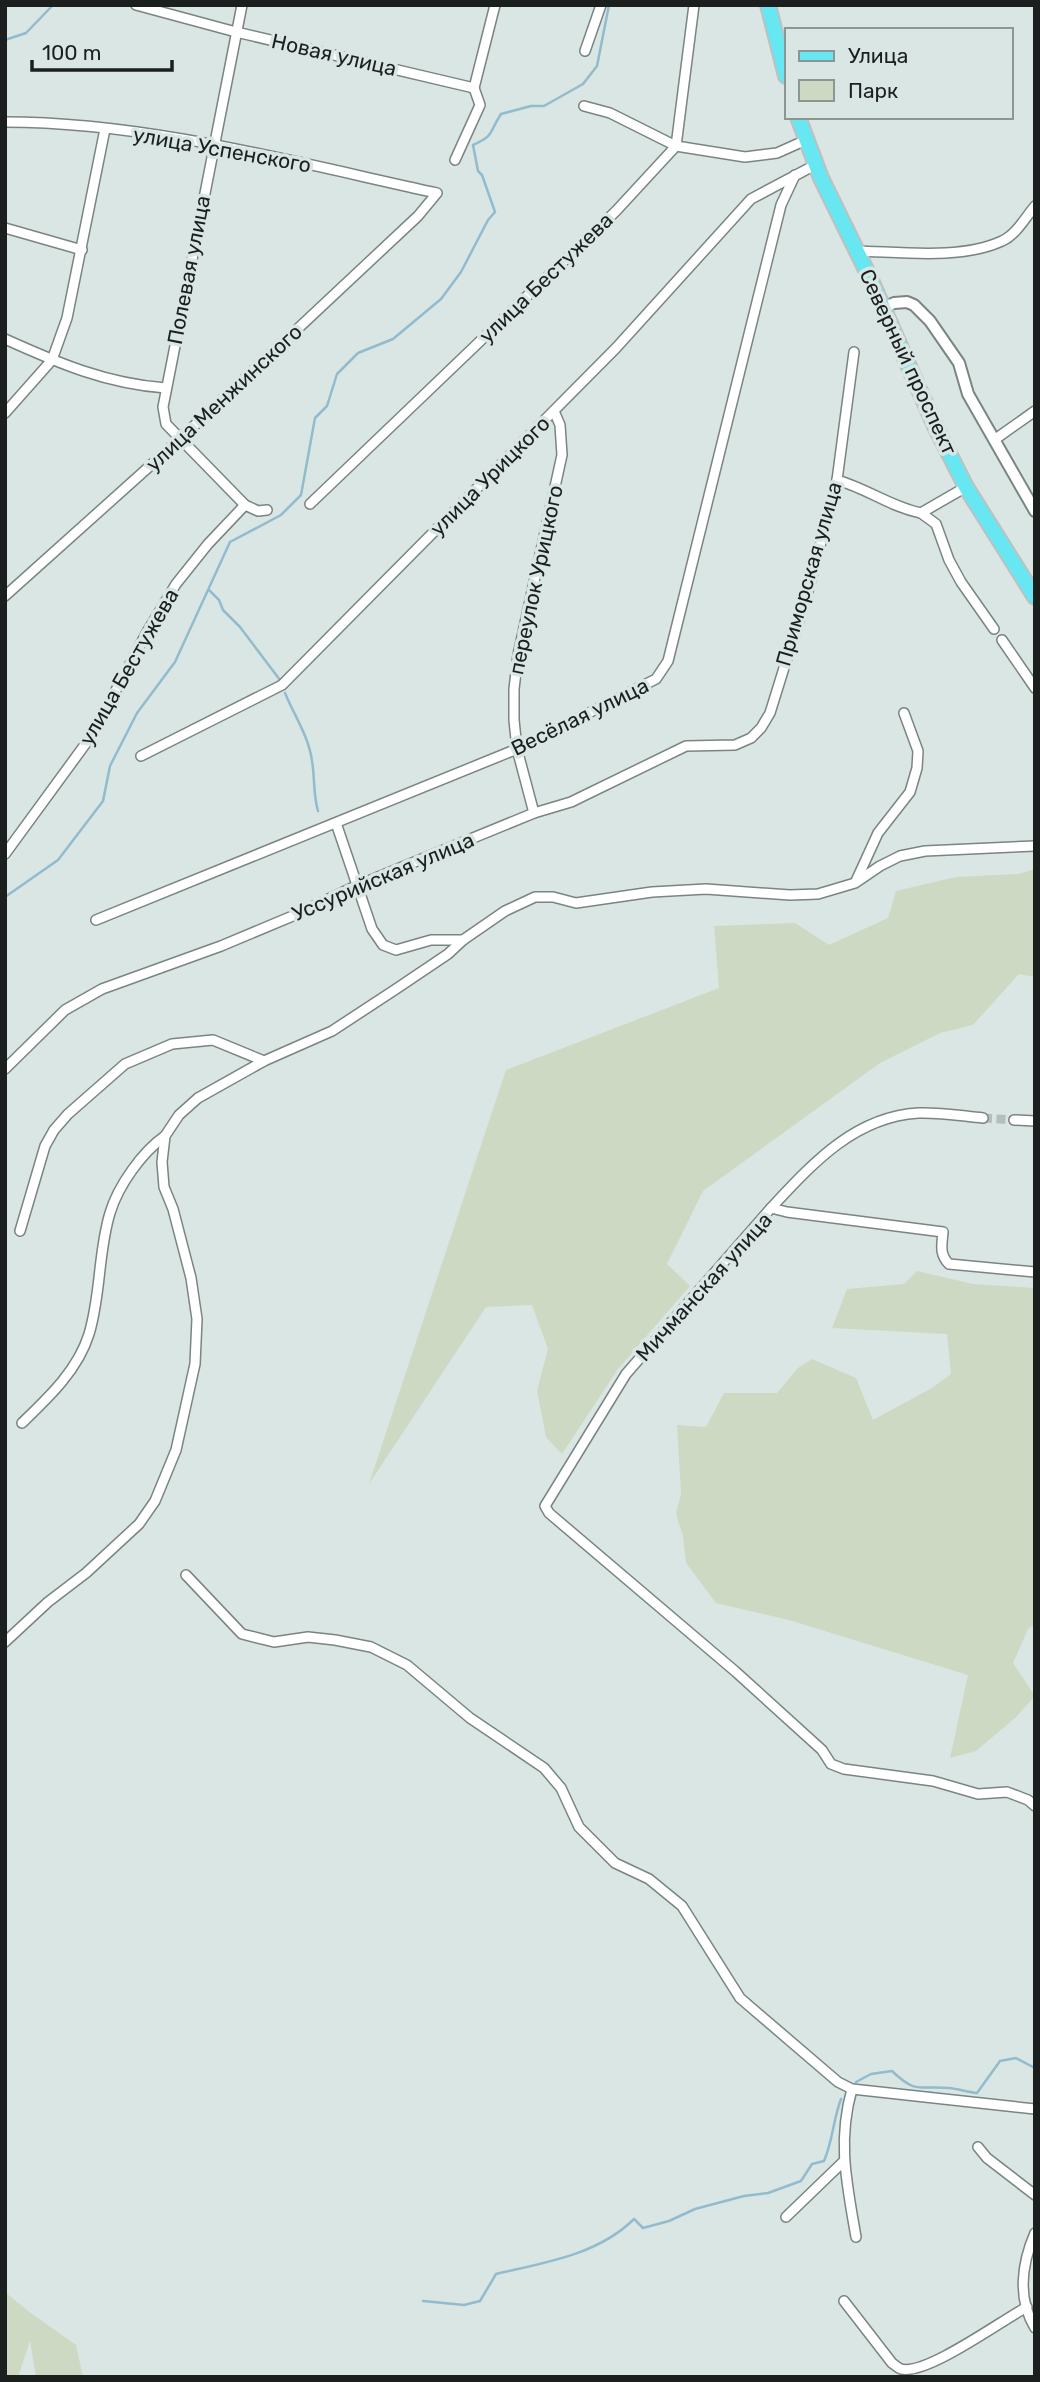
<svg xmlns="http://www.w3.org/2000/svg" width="1040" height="2382" font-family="Rubik,sans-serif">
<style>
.green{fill:#cdd9c3}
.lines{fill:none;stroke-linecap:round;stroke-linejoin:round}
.stream{stroke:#92bbce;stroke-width:2.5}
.minor-tunnel{stroke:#b4bebc;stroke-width:9;stroke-dasharray:9 4.5;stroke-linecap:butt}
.minor-casing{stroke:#7a8582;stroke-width:12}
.tertiary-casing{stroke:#7a8582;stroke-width:14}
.primary-casing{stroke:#bfc0c0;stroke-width:18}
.minor{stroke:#fff;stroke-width:9}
.tertiary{stroke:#fff;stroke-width:10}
.primary{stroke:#66e7f1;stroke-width:14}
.labels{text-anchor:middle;stroke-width:7;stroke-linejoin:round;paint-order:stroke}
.street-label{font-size:21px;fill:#1b1f1e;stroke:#dae6e3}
</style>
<rect width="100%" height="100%" fill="#dae6e3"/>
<g class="green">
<polygon points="1035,869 1035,977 1019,974 973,1025 940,1033 880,1063 703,1191 667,1264 690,1286 618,1369 562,1454 546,1437 537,1391 548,1349 532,1305 486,1307 369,1484 506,1070 719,988 714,926 795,923 829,945 888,918 896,891 956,877 1019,874"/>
<polygon points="917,1271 973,1284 1035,1288 1035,1624 1028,1629 1013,1663 1035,1696 1015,1718 976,1751 950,1758 968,1675 789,1620 716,1603 686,1563 683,1536 676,1514 681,1494 677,1425 706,1427 724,1393 777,1393 798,1368 812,1359 856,1378 873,1420 932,1388 951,1374 947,1334 832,1328 847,1289 904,1284"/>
<polygon points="5,2292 28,2311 76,2345 83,2377 36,2377 30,2341 18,2377 5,2377"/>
</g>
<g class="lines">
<g class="stream">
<polyline points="5,40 26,33 53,5"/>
<polyline points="209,590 219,600 223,610 240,627 280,680"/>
<path d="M285,693c9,22 24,44 27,68 3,17 1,33 6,50"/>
<path d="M5,897l53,-37 45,-59 7,-35 27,-53 38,-51 55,-120 51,-27 20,-20 14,-77 12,-12 10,-32 21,-21 35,-14 48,-40 20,-27 27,-52 7,-8 -13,-37 -4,-4 -5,-26c22,-10 15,-11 28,-31l30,-8h13l39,-22 14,-18 12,-61"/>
<path d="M856,2082l15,-8 21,-3c25,24 27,14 57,17 9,1 19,4 28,5l23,-32 16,-3 19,10"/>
<path d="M423,2301l41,4 16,-4 16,-27c47,-11 102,-19 138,-55l9,9 26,-7 26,-12 49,-13 24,-3 33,-12 11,-17 12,-3c9,-21 9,-41 17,-62"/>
</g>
<polyline class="minor-tunnel" points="983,1118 1014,1120"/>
<defs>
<g id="minor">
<polyline points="136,5 236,32 474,88"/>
<polyline points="242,5 163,407 166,424 245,505"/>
<polyline points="585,51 601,5"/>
<polyline points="474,88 495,5"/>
<polyline points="584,106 610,113 676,146 745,157 777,153 806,140"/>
<path d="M5,122c143,0 293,41 432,71l-19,23 -238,223 -175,157"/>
<polyline points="455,160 480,105 474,88"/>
<polyline points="5,228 82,250"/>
<path d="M857,251c44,1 104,9 145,-10 14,-6 23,-23 33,-35"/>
<path d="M5,339c53,24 102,45 161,49"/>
<polyline points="5,413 52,360 67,318 105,129"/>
<polyline points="994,440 1035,411"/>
<path d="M837,480c31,9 54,27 84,33l45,-26"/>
<polyline points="310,504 616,211 676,146 694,5"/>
<polyline points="921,513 936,524 949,560 961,582 994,629"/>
<polyline points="1002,640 1035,688"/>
<polyline points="141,756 282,685 616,348 751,199 815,165"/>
<polyline points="534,813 517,749 514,720 514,689 518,655 562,455 560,425 554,411"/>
<polyline points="336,823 372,929 383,945 396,950 431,940 463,940 505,911 535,897 553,897 576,903 652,892 706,889 790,895 818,894 855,883 880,866 900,856 925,851 1035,846"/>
<polyline points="5,854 92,735 147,632 176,584 208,544 245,505 258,511 267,510"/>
<polyline points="856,881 878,833 910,792 917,768 918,751 904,713"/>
<polyline points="96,920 517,749 656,679 668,661 781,205 795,175"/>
<polyline points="5,1069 65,1010 102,989 221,946 295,915 356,886 534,813 571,802 686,746 735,745 751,738 761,728 770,713 811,581 837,480 854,352"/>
<polyline points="1014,1120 1035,1121"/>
<path d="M771,1208c41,-44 83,-91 147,-95 21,-1 44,3 65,5"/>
<polyline points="20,1231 45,1146 54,1130 68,1114 125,1064 172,1044 213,1040 264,1061"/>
<path d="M1035,1272l-86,-8c-10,-10 -7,-19 -6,-32l-156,-20 -16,-4 -145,166 -81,132 4,7 187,159 86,78 9,14 13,5 89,12 45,13 29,-2 21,8 7,6"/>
<path d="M22,1423c26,-25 56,-53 67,-89 12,-39 9,-82 21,-121 8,-27 32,-61 55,-77"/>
<polyline points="186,1575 242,1634 274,1642 308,1637 335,1640 371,1647 407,1665 470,1718 544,1768 561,1788 579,1827 615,1863 649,1879 682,1906 740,1998 838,2082 852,2089 1035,2109"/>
<polyline points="5,1642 48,1602 86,1573 139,1524 155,1501 176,1450 195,1364 197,1319 191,1278 173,1209 164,1187 162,1162 165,1136 179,1115 198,1098 264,1061 332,1031 396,989 448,954 463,940"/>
<path d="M852,2089c-15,53 -5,95 4,148"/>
<polyline points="978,2147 987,2158 1035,2195"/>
<polyline points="786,2217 843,2162"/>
<path d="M1035,2233c-13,30 -18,65 0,95"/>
<path d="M844,2301l48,62c3,2 6,5 9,6 25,7 101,-49 126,-62"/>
</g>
<polyline id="tertiary" points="883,308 894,303 907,302 914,305 930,321 959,363 968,394 1035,511"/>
<g id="primary">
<polyline points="768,5 786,76"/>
<polyline points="798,117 821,178 869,276 936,428 966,487 1035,597"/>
</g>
</defs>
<use href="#minor" class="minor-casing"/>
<use href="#tertiary" class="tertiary-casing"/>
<use href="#primary" class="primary-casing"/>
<use href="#minor" class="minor"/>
<use href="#tertiary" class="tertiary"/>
<use href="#primary" class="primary"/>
</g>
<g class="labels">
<g class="street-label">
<text transform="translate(334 55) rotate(13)" y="7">Новая улица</text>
<text transform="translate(222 150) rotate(10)" y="7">улица Успенского</text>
<text transform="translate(189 270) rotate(-79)" y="7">Полевая улица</text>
<text transform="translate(546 278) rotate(-44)" y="7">улица Бестужева</text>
<text transform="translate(908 362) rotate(65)" y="7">Северный проспект</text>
<text transform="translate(224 398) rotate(-43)" y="7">улица Менжинского</text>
<text transform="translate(490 476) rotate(-45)" y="7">улица Урицкого</text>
<text transform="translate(809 574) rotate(-74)" y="7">Приморская улица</text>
<text transform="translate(536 580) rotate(-78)" y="7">переулок Урицкого</text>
<text transform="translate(129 667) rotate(-60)" y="7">улица Бестужева</text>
<text transform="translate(580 717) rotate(-26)" y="7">Весёлая улица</text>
<text transform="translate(383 877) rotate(-23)" y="7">Уссурийская улица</text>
<text transform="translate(704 1287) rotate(-48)" y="7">Мичманская улица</text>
</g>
</g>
<rect width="1040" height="2382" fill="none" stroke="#1b1f1e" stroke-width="14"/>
<rect x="785" y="28" width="228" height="91" fill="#dae6e3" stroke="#8e9694" stroke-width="2"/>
<rect x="799" y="51" width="35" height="10" fill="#66e7f1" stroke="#8e9694" stroke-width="2"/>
<text x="848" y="63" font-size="21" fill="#1b1f1e">Улица</text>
<rect x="799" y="80" width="35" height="21" fill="#cdd9c3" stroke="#8e9694" stroke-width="2"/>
<text x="848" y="98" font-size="21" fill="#1b1f1e">Парк</text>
<path d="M32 60v10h140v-10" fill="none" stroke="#1b1f1e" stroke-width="3.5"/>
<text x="42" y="60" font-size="21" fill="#1b1f1e" stroke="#dae6e3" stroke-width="5" paint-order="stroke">100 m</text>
</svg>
